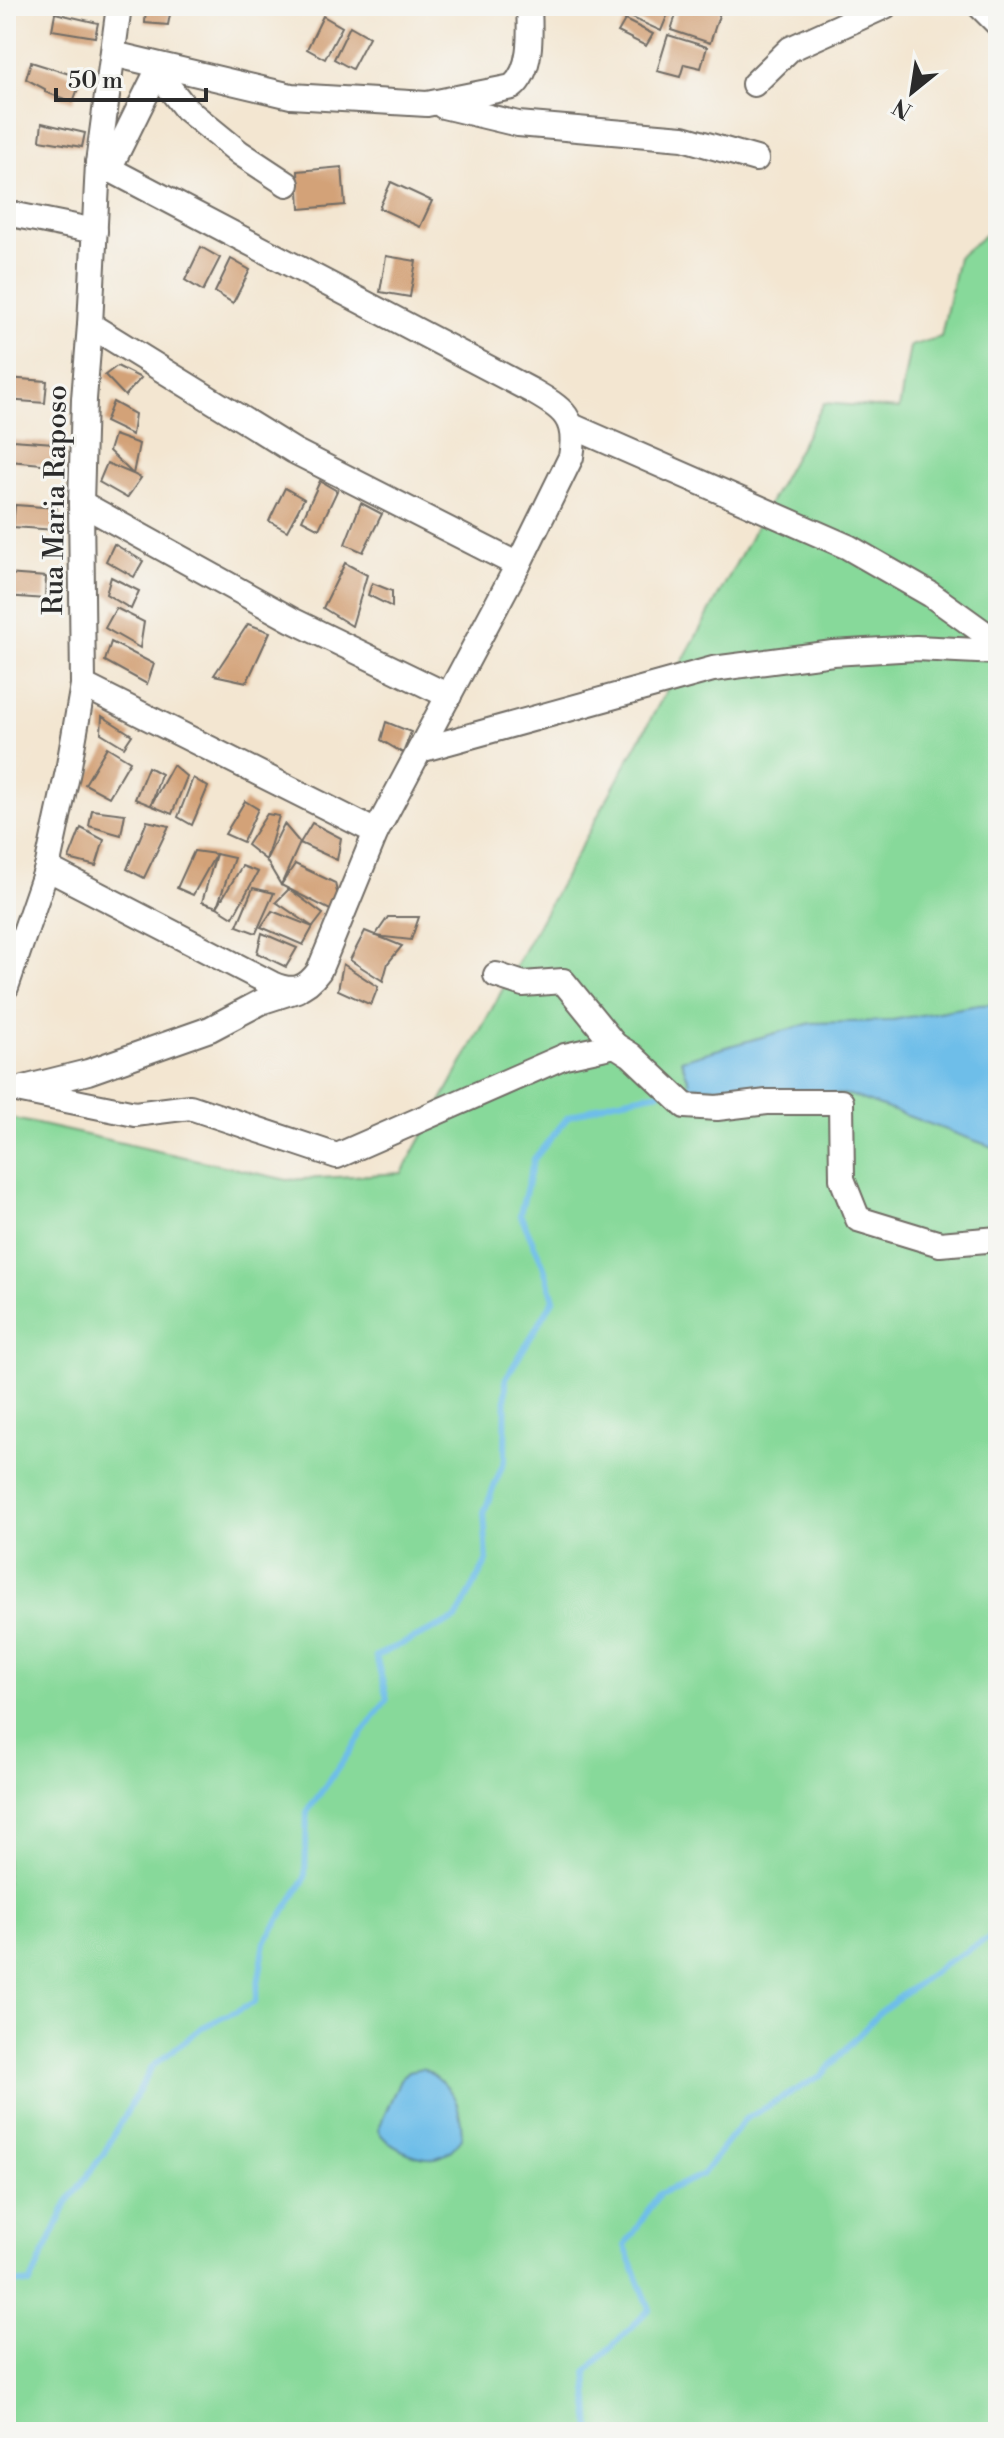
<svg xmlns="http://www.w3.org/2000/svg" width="1004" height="2438" font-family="'Libre Bodoni',serif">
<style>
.green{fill:#87d99a;stroke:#598262;stroke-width:2}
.water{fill:#6ebee9;stroke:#4c748a;stroke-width:2}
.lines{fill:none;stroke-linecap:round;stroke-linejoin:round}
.stream{stroke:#6ebee9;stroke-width:6}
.building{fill:#d3a278}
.minor-casing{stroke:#716c65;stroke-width:28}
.minor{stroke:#fff;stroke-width:24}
.labels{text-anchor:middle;stroke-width:6;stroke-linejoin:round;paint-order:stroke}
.street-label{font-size:28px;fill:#2b2b2b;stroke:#f6f6f2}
</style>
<rect width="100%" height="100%" fill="#f6f6f2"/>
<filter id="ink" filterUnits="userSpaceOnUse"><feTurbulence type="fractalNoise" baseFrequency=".0125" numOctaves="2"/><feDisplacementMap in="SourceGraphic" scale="16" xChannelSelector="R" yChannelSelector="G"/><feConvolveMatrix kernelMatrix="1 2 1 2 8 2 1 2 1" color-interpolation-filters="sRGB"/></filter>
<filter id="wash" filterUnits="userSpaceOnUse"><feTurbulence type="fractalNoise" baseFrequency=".006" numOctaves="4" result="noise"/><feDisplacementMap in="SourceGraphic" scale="32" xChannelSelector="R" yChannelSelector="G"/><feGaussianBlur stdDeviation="1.8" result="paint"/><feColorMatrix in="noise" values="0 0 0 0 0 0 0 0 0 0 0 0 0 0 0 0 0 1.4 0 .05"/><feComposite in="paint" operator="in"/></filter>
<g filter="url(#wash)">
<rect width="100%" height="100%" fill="#f3e6d1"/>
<polygon class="green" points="998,224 998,2432 6,2432 6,1117 287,1180 402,1173 824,403 899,409 910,346 941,337 958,257"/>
<g class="water">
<polygon points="998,1004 998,1149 850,1095 691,1086 681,1060 811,1023 887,1021 978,1005"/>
<path d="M422,2068c32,19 39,34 40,70 -7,9 -15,18 -27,20 -18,2 -49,-12 -57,-28l22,-51 9,-8z"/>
</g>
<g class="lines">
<g class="stream">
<polyline points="675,1089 691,1086"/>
<polyline points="6,2281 30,2284 67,2203 104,2153 152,2067 201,2028 255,2002 265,1942 305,1879 307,1812 387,1699 376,1656 456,1619 487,1561 484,1512 505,1459 506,1378 554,1299 542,1262 520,1214 534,1159 568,1117 610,1102 660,1092"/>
<polyline points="591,2432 587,2371 650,2309 625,2246 659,2194 702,2175 744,2120 822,2075 881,2011 947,1962 998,1933"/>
</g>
</g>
<g id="blocks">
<g class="building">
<polygon points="146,6 171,9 168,25 145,23"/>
<polygon points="622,6 664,6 670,9 661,31 619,12"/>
<polygon points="679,6 722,6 710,43 671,30"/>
<polygon points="55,13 98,23 95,37 52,30"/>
<polygon points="323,16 342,27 325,59 307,49"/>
<polygon points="625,20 653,34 646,46 618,32"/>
<polygon points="350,26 369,37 352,69 334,59"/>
<polygon points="668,35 707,47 701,68 684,64 680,77 657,71"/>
<polygon points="31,62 82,78 73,102 45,92 45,89 26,79"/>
<polygon points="42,123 85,133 82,147 40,140"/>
<polygon points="342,167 345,205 300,209 298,171"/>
<polygon points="391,182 432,201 420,227 379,208"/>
<polygon points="201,247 220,258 203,291 185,280"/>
<polygon points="386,256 416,261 410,297 380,292"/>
<polygon points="231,259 250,270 233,303 215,292"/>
<polygon points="117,366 141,378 125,396 105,375"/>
<polygon points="6,378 47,381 45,403 6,400"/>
<polygon points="113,402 135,414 132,435 105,422"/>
<polygon points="114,435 139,444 133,474 141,478 127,498 99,482 107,463 133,474 109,451"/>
<polygon points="12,440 54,443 52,465 10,461"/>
<polygon points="320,481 337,491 319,529 302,520"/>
<polygon points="285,488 304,499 287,531 269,521"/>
<polygon points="361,503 382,514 363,552 345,544"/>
<polygon points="15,505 57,508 56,530 13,527"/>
<polygon points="114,544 143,561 134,577 106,561"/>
<polygon points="345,563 367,575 352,626 323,608"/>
<polygon points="6,574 46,577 45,599 6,596"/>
<polygon points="111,577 139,591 131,609 106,594"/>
<polygon points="372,583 392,591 392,607 368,595"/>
<polygon points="116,608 144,622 140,648 105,628"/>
<polygon points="248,624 270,632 247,682 214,675"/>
<polygon points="111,642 154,664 147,684 105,661"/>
<polygon points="102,716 132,735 124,747 101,733"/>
<polygon points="386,722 411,732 403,753 381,740"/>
<polygon points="107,747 130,761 109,797 85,784"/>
<polygon points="173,765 187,777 172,814 135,799 148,767 161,774 151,805"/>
<polygon points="193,778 208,787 192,825 178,817"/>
<polygon points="245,801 258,809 243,842 225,834"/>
<polygon points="92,810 125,814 121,835 89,826"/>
<polygon points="267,814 279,816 266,860 247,845"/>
<polygon points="147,821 169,826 144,878 127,869"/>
<polygon points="312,823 341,838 337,860 300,843"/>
<polygon points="284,824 300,843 281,885 266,860"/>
<polygon points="81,828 104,840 96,866 69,859"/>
<polygon points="194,851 216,854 193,895 177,888"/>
<polygon points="216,854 234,858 217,907 202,902"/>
<polygon points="295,864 335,883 342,916 281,885"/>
<polygon points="242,866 258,872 233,917 217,907"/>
<polygon points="253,888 274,893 256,933 237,926"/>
<polygon points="289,889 323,914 313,927 276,902"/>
<polygon points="272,911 313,927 303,945 261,927"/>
<polygon points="388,917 419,917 411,940 375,936"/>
<polygon points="365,931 402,946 388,963 383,981 350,960"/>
<polygon points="262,933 297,948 286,967 257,953"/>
<polygon points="343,964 378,987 371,1005 338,990"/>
</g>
</g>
</g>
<g filter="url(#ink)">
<use href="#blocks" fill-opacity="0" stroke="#716c65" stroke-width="2"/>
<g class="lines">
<defs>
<g id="minor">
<polyline points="980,6 998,24"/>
<path d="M113,54l178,42 136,8 85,-17c21,-17 18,-56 17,-81"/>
<polyline points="150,63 186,109 240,153 287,184"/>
<polyline points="754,84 790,49 885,6"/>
<polyline points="443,106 518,124 683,138 756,159"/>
<polyline points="109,169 157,72"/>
<polyline points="6,213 95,231"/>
<polyline points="90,325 294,451 518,565"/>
<polyline points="572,426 848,547 930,594 998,643"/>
<polyline points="81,503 292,620 449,696"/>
<polyline points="83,685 376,832"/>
<polyline points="420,750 713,669 833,653 916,648 998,652"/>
<path d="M47,868l225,116c21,9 33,6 47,-13l57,-139 142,-267 53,-108c7,-39 -8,-48 -39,-66l-434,-228"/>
<polyline points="496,975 523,984 563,981 615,1045"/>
<polyline points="6,987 47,868 68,771 83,685 81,503 84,399 90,325 98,163 119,6"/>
<polyline points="24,1088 88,1072 210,1029 263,1001 297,990"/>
<polyline points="17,1090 135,1114 190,1107 337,1156 565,1056 615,1045 631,1055 685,1106 717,1108 767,1102 841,1102 842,1179 858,1219 940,1244 998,1239"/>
</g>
</defs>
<use href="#minor" class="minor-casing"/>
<use href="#minor" class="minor"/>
</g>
</g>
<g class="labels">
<g class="street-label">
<text transform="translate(54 500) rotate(-89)" y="10">Rua Maria Raposo</text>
</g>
</g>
<rect width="1004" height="2438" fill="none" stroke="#f6f6f2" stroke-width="32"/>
<g transform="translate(912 92) rotate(210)" stroke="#f6f6f2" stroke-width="6" paint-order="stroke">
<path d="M0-6L14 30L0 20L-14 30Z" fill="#2b2b2b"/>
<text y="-12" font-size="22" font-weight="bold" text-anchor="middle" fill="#2b2b2b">N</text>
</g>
<path d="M56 88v12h150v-12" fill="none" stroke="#2b2b2b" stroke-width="4"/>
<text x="68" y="88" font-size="24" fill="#2b2b2b" stroke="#f6f6f2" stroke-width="6" paint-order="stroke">50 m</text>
</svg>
